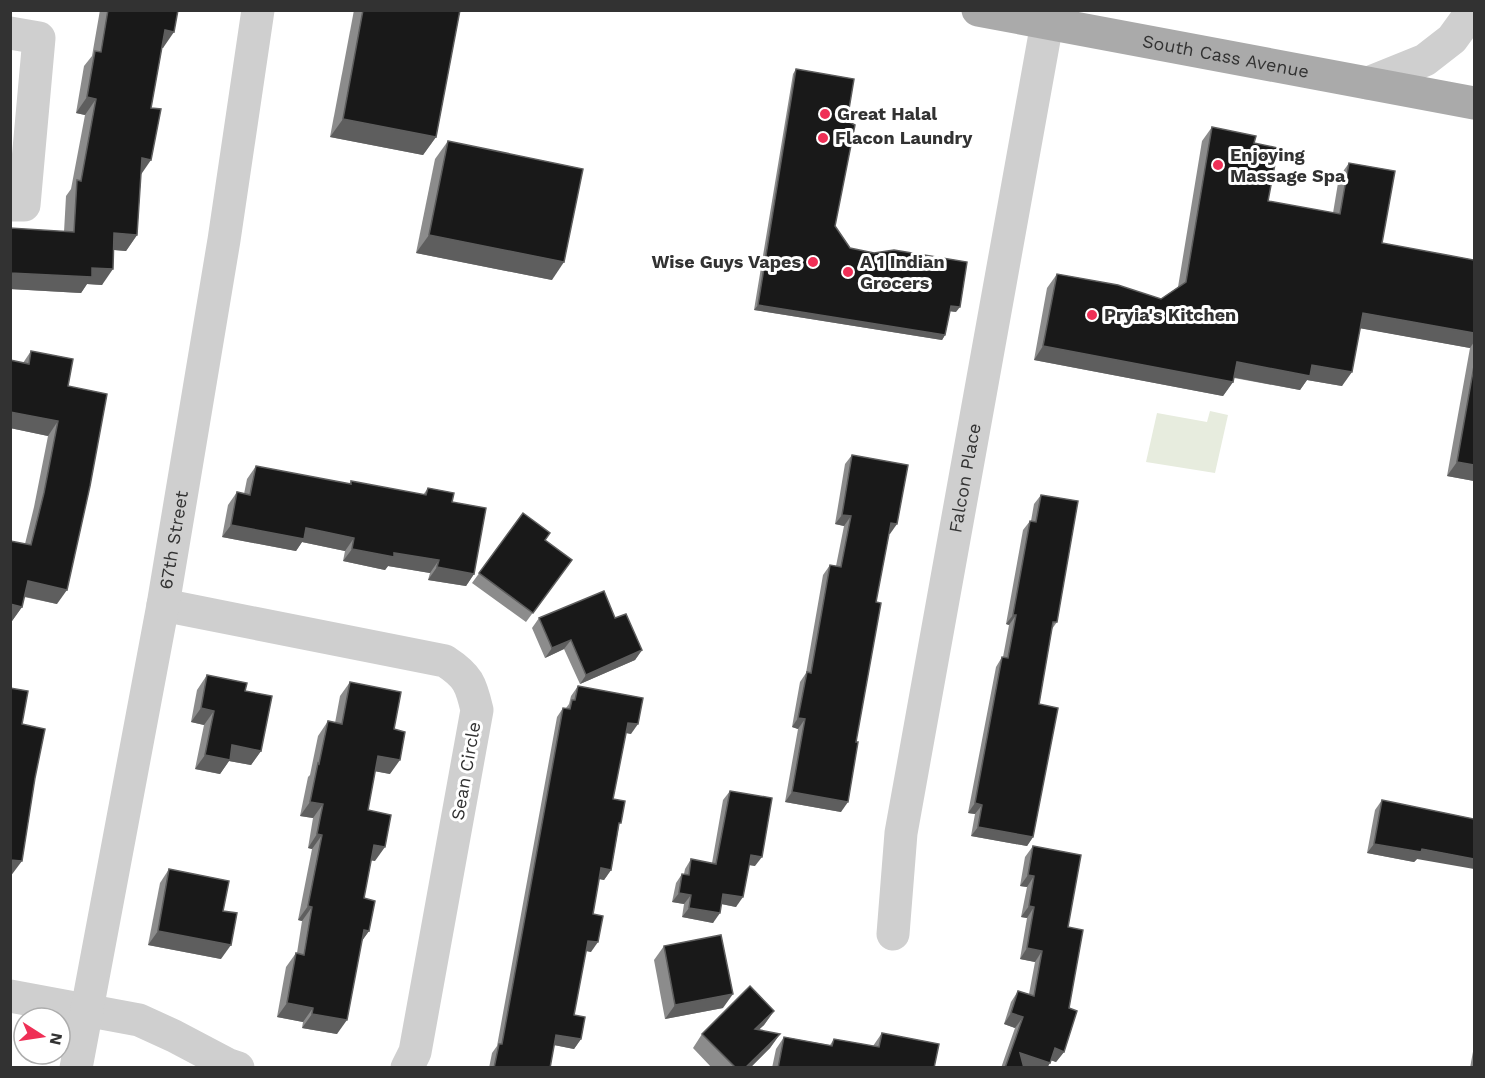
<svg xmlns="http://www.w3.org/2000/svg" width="1485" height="1078" font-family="'Work Sans',sans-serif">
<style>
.green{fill:#e7ecde}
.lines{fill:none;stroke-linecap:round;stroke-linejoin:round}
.minor{stroke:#cfcfcf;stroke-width:33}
.major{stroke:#aaa;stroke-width:33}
.wall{fill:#8c8c8c}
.shaded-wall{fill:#5e5e5e}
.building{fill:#191919;stroke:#5e5e5e;stroke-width:1.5}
.poi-dot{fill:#ef2f56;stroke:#fff;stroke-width:2}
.labels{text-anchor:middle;stroke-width:6;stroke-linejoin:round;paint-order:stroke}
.street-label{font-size:18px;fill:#323232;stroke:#fff}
.poi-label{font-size:18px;font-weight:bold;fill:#323232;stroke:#fff;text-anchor:start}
</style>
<rect width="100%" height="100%" fill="#fff"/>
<polygon class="green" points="1210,411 1228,415 1215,473 1146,462 1157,413 1207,422"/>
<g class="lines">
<g class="minor">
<polyline points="10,33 39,38 24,205 10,205"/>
<polyline points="1368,83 1425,60 1452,39 1468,17 1469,10"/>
<path d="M163,605l282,56c23,15 26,23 32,49l-62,342 -8,16"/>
<path id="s1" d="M893,934l8,-101 146,-810"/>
<polyline points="10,996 139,1020 174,1036 229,1065 238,1068"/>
<path id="s2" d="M76,1068l87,-463 61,-365 34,-230"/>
</g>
<path class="major" id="s3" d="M978,10l496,93"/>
</g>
<g class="wall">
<polygon points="100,10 178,10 163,48 162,48 151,108 141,174 137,235 126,251 114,250 102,285 87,284 81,293 10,289 10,228 64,232 66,196 71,189 85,115 76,113 84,66 92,56"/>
<polygon points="354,10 460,10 436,137 423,155 330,137"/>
<polygon points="796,69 847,121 835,226 850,248 956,312 950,311 945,335 942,340 754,310 793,74"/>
<polygon points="1212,127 1254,143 1268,201 1333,213 1339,177 1349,163 1382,243 1474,260 1474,481 1447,476 1470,348 1360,328 1342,386 1307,380 1300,390 1234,378 1233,382 1223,396 1034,360 1047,288 1057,274 1161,299 1178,287 1202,141"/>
<polygon points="448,141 552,280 416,253 435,159"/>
<polygon points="31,351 68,386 57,604 24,597 22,607 12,621 10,621 10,541 25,544 34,507 48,436 10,428 10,360 23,363"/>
<polygon points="852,455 890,534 889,534 876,602 841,812 785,802 798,729 792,727 800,682 806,673 823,575 830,565 836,566 844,526 835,524 845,464"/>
<polygon points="256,466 349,484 351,481 423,495 428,488 452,502 474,574 466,586 428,580 430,573 388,566 385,570 343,561 345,551 302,542 296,551 222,537 228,505 237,492 244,494 247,479"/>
<polygon points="1041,495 1057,622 1052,629 1039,704 1033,837 1027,846 971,836 975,814 968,813 996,667 1002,657 1003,657 1009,625 1006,624 1023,530 1030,521 1031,521 1034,504"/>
<polygon points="523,513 545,540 572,560 526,622 472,583"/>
<polygon points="539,618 615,618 642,650 635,660 580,684 564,649 545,658 532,628"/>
<polygon points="207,675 245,691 261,751 251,765 229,761 220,774 195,769 204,725 191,722 197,690"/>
<polygon points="350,682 394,729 390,774 375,771 368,810 375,861 371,860 364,898 369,931 361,942 337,1034 302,1028 303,1022 277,1017 286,967 296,953 297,953 302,921 298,920 312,849 308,848 313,818 300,816 308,777 310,775 318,736 328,721 335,723 340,696"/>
<polygon points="578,686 631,734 626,733 613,799 619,826 611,870 604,880 599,879 593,914 591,952 586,951 574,1015 581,1039 574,1049 554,1045 550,1068 489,1068 492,1053 497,1046 557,717 563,708 566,708 569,704 571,696"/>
<polygon points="730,791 755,866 749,865 736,907 721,904 713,923 682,917 684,904 672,902 676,883 682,874 684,874 685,869 691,859 712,863 723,800"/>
<polygon points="1382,800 1417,859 1414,862 1367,853 1375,810"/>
<polygon points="1033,846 1068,927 1069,1008 1064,1052 1056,1062 1051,1060 1047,1068 1001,1068 1015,1028 1004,1024 1011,1002 1018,991 1029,994 1035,962 1020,959 1027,918 1021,917 1027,887 1020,886 1025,857"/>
<polygon points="169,869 221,959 148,945 160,883"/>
<polygon points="664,946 723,1008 665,1019 654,960"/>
<polygon points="774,1011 764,1025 758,1030 780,1034 770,1048 750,1068 712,1068 693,1048 702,1034"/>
<polygon points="882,1033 934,1068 772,1068 776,1049 784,1037 830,1045 834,1039 873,1046"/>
<polygon points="1474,1046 1474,1068 1470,1068"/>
</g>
<g class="shaded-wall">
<polygon points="165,30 174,32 163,48 154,46"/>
<polygon points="87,97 96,99 85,115 76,113"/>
<polygon points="343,119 436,137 423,155 330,137"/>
<polygon points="142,158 151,160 140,176"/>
<polygon points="114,233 137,235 126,251 103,249"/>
<polygon points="429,235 564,262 552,280 416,253"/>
<polygon points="92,268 113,269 102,285 87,284 81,293 10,289 10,273"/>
<polygon points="758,305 945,335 942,340 754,310"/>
<polygon points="951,306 960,307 956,312 948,311"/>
<polygon points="1363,313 1474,333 1474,342 1470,348 1353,327"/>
<polygon points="1043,346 1233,382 1223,396 1034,360"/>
<polygon points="1237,362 1312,365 1352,372 1342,386 1307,380 1300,390 1227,376"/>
<polygon points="10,412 58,421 48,436 10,428"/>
<polygon points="1457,462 1474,465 1474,481 1447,476"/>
<polygon points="842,515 851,516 844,526 835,524"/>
<polygon points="891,523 897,524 890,534 885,533"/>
<polygon points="231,525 306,528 354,538 345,551 302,542 296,551 222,537"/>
<polygon points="352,549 394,553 439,560 430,573 388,566 385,570 343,561"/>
<polygon points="437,567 474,574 466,586 428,580"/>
<polygon points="28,581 67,590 57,604 18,595"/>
<polygon points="10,604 22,607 12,621 10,621"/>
<polygon points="1013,615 1016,615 1009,625 1006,624"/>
<polygon points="571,640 564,649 545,658 552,648"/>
<polygon points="642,650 635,660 580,684 586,675"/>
<polygon points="201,708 214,711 204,725 191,722"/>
<polygon points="798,718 805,719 798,729 792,727"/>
<polygon points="628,723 638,724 631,734 622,732"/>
<polygon points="232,745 261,751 251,765 229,761 220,774 195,769 205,755"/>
<polygon points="378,756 400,760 390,774 368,770"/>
<polygon points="792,792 848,802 841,812 785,802"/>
<polygon points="310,802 323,804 313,818 300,816"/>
<polygon points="975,803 982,805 975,814 968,813"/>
<polygon points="978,827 1033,837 1027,846 971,836"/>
<polygon points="317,834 322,835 312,849 308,848"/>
<polygon points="1374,844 1422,849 1474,859 1474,869 1417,859 1414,862 1367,853"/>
<polygon points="374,845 385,847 375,861 364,859"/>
<polygon points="751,855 762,857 755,866 744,864"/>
<polygon points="10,860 22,861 10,877"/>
<polygon points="601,868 611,870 604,880 595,878"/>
<polygon points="1028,875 1034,876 1027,887 1020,886"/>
<polygon points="679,893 691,895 684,904 672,902"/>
<polygon points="723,894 743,897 736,907 717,903"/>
<polygon points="308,906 312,907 302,921 298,920"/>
<polygon points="1029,906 1034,907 1027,918 1021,917"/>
<polygon points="689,908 720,913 713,923 682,917"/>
<polygon points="364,930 369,931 359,945"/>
<polygon points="158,931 231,945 221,959 148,945"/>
<polygon points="588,941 598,942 591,952 582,950"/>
<polygon points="1027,948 1042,951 1035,962 1020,959"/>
<polygon points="733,994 723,1008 665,1019 675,1005"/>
<polygon points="287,1003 313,1008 303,1022 277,1017"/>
<polygon points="774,1011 764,1025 745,1043 755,1029"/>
<polygon points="1011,1013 1023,1017 1015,1028 1004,1024"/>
<polygon points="312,1014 347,1020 337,1034 302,1028"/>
<polygon points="780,1034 770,1048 750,1068 745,1068"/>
<polygon points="556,1035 581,1039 574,1049 549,1044"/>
<polygon points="1055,1048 1064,1052 1056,1062 1047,1059"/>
<polygon points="1020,1053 1050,1063 1047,1068 1023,1068"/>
</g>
<g class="building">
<polygon points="108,10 178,10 174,32 165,30 151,108 161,109 151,160 142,158 137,235 114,233 113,269 92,268 92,277 10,273 10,228 74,232 77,180 81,181 96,99 87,97 95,51 101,52"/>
<polygon points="363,10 460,10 436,137 343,119"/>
<polygon points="796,69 854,79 847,121 855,125 835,226 850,248 874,253 894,250 967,262 960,307 951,306 945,335 758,305"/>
<polygon points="1212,127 1256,136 1254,143 1278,148 1268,201 1340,214 1349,163 1395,171 1382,243 1474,260 1474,333 1363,313 1352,372 1312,365 1310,376 1237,362 1233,382 1043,346 1057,274 1118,285 1161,299 1186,282"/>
<polygon points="448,141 583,169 564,262 429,235"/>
<polygon points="31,351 73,359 68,386 107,394 90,486 67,590 28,581 22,607 10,604 10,541 31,545 44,493 58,421 10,412 10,360 29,364"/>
<polygon points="1474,366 1474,465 1457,462"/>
<polygon points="852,455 908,465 897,524 891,523 876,602 881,603 856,742 858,742 848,802 792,792 805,719 798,718 807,672 811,673 830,565 841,567 851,516 842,515"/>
<polygon points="256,466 351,484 351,481 426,495 428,488 454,493 452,502 486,508 474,574 437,567 439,560 394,553 394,557 352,549 354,538 306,528 304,539 231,525 237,492 250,495"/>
<polygon points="1041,495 1078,501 1057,622 1053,622 1039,704 1058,708 1033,837 978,827 982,805 975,803 1002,657 1008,658 1016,615 1013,615 1030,521 1036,522"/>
<polygon points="523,513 550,533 545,540 572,560 533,613 479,573"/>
<polygon points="604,591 615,618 626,614 642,650 586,675 571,640 552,648 539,618"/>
<polygon points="207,675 247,683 245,691 272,696 261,751 232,745 230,760 205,755 214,711 201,708"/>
<polygon points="350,682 401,692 394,729 405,732 400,760 378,756 368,810 391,815 385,847 374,845 364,898 375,901 369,931 364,930 347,1020 312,1014 313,1008 287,1003 296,953 304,955 312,907 308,906 322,835 317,834 323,804 310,802 318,763 319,764 328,721 342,724"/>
<polygon points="578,686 643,698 638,724 628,723 613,799 625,801 621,823 619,823 611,870 601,868 593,914 603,916 598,942 588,941 574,1015 585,1017 581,1039 556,1035 550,1068 494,1068 499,1044 502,1044 563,708 570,709 572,700 575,700"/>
<polygon points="10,688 28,691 22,724 45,729 35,778 22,861 10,860"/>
<polygon points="730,791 772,798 762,857 751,855 743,897 723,894 720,913 689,908 691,895 679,893 682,874 689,875 691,859 716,864"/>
<polygon points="1382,800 1474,819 1474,859 1422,849 1421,852 1374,844"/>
<polygon points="1033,846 1081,855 1068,927 1083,930 1069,1008 1077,1011 1064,1052 1055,1048 1050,1063 1020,1053 1024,1068 1005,1068 1023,1017 1011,1013 1018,991 1034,996 1042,951 1027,948 1034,907 1029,906 1034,876 1028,875"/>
<polygon points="169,869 229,881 223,911 237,913 231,945 158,931"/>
<polygon points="721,935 733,994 675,1005 664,946"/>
<polygon points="750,986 774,1011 755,1029 780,1034 745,1068 736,1068 702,1034"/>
<polygon points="882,1033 939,1044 934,1068 778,1068 784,1037 832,1046 834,1039 879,1047"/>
</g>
<g class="poi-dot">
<circle cx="825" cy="114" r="6"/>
<circle cx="823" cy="138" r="6"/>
<circle cx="1218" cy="165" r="6"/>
<circle cx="813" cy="262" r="6"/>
<circle cx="848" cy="272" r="6"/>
<circle cx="1092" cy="315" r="6"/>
</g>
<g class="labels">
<g class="street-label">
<text dy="6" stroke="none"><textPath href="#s3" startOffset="252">South Cass Avenue</textPath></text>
<text dy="6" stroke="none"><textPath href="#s1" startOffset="462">Falcon Place</textPath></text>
<text dy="6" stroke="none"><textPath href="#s2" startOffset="537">67th Street</textPath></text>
<text transform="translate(466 771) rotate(-80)" y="6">Sean Circle</text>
</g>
<g class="poi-label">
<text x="837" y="120">Great Halal</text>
<text x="835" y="144">Flacon Laundry</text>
<text x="1230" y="161">Enjoying<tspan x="1230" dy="21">Massage Spa</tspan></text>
<text x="801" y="268" text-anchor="end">Wise Guys Vapes</text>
<text x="860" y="268">A 1 Indian<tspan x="860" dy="21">Grocers</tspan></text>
<text x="1104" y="321">Pryia's Kitchen</text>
</g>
</g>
<rect width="1485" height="1078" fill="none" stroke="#323232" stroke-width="24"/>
<g transform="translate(42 1036) rotate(102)"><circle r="28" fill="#ffffff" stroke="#adadad" stroke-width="1.5"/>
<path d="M0-4.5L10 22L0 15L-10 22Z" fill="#ef2f56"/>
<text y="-9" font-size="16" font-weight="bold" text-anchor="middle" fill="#323232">N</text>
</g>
</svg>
